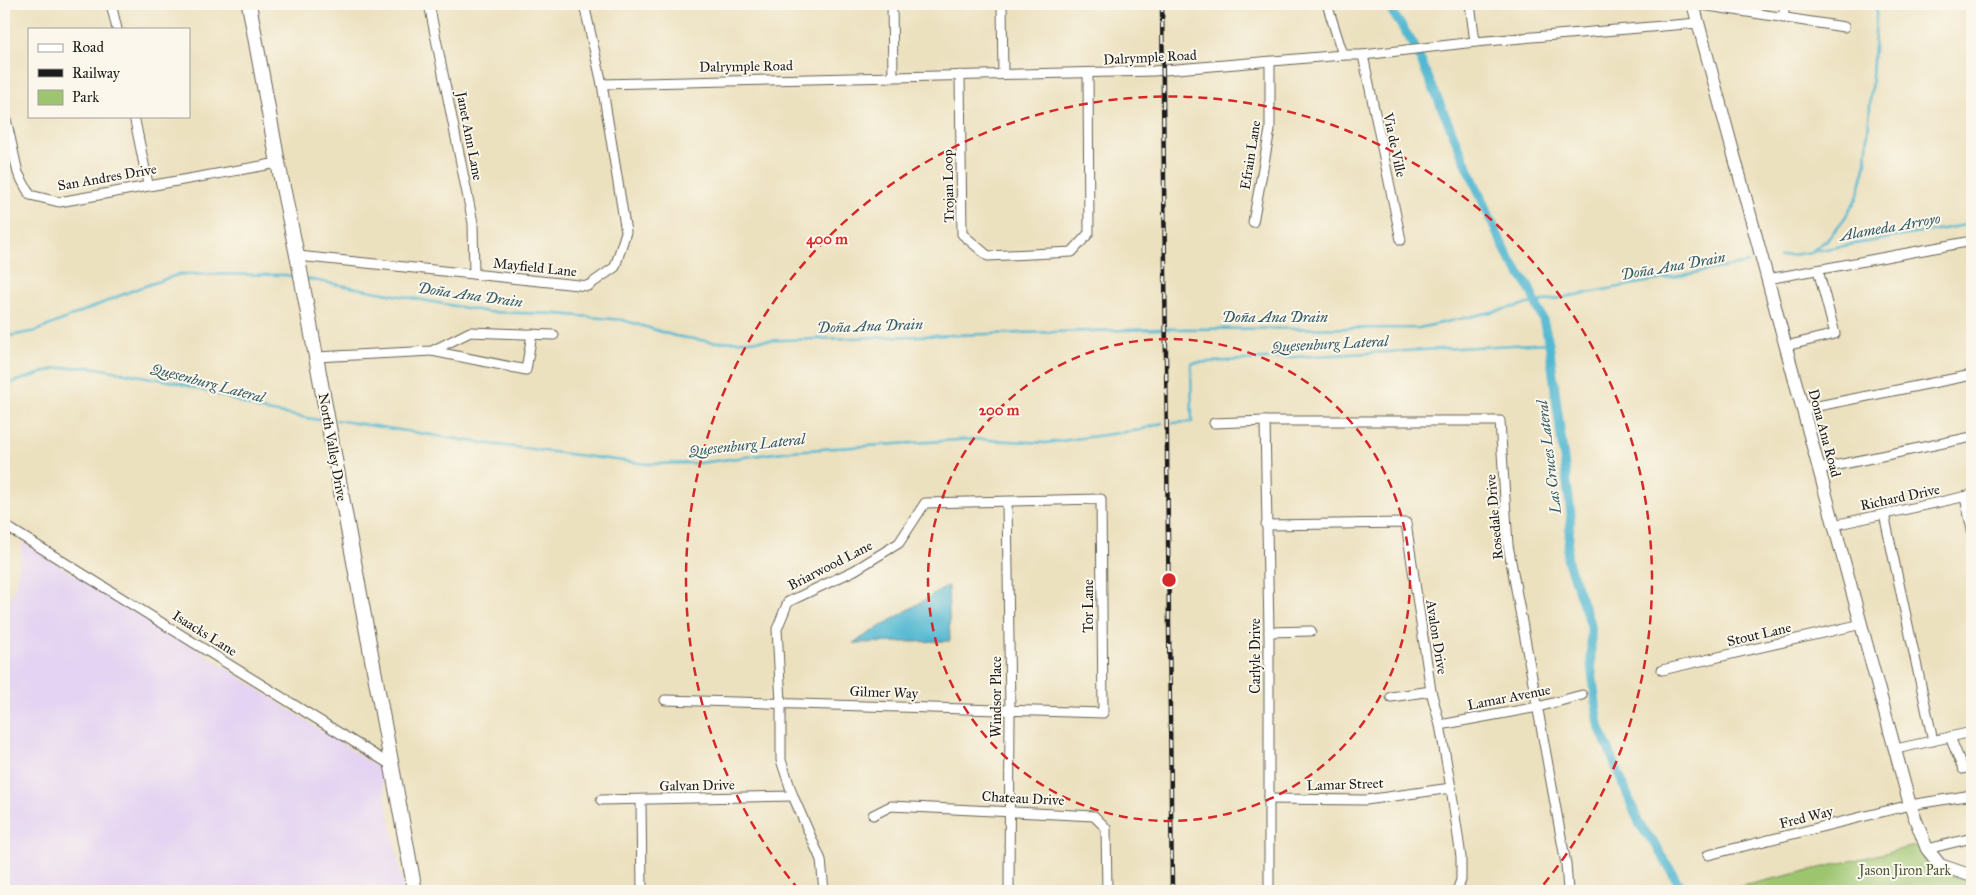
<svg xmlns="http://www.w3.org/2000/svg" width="1976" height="895" font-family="'IM FELL Great Primer',serif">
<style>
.built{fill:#e4d3f2}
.green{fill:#9dc570;stroke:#5c7046}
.water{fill:#53b8d1;stroke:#386a76}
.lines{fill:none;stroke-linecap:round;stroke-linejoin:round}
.stream{stroke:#53b8d1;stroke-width:2.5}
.canal{stroke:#53b8d1;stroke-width:9}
.street-casing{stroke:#656155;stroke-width:11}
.secondary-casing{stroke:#656155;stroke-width:14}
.primary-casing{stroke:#656155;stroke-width:16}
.street{stroke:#fff;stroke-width:9}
.secondary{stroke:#fff;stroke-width:12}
.primary{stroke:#fff;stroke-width:14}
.rail-casing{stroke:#1c1c1c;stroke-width:4.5}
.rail{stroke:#fbf7ec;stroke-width:2.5;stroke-dasharray:8;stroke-linecap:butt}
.ring{fill:none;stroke:#d62828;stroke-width:2.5;stroke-dasharray:9 6}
.labels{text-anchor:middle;stroke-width:4;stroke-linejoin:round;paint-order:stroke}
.street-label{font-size:14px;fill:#1c1c1c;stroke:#fbf7ec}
.park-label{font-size:14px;fill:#495739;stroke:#fbf7ec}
.water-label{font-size:15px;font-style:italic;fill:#325a64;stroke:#fbf7ec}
.centre{fill:#d62828;stroke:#fbf7ec;stroke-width:2.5}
.ring-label{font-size:15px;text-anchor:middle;font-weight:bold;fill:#d62828;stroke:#fbf7ec;stroke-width:4;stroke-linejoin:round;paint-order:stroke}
</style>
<rect width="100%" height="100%" fill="#fbf7ec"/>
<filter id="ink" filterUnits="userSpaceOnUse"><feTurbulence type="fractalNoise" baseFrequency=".02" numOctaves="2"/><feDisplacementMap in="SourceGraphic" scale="10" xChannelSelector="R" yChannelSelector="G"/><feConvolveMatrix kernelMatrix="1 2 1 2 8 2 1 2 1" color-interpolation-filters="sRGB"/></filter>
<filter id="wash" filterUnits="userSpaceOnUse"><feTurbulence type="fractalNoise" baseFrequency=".0096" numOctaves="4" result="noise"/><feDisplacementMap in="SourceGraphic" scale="20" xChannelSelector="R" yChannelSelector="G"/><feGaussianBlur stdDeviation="1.12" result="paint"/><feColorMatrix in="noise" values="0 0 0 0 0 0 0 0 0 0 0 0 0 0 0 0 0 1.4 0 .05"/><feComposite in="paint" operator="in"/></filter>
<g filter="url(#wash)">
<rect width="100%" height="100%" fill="#ece1bf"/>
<polygon class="built" points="23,542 126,608 191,645 380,769 404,891 4,891 4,609 15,588"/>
<path class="green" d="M1915,846c14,22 33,30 57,36v9h-252z"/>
<polygon class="water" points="948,586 950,641 853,643"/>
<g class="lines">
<g class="stream">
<polyline points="1814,251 1972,224"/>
<polyline points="1779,257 1811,252 1828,239 1844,219 1857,198 1866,163 1877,4"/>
<polyline points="307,279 488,312 557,314 623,320 675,336 713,342 1159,329 1419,328 1523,305 1748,263"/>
<polyline points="4,337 36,331 136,289 180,274 285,275 297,277"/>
<polyline points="4,385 58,368 91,367 175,382 225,397 261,410 319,420"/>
<polyline points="336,420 482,443 647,464 699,463 791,451 973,439 1046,443 1140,430 1162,423"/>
<polyline points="1172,423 1192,422 1191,363 1549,343"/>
<polyline points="4,506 6,521"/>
<polyline points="4,548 6,540"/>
</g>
<g class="canal">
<polyline points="1387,4 1414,45"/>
<polyline points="1418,54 1494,227 1509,258 1529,287 1543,320 1549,343 1571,514 1567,559 1591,626 1591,664 1599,726 1640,825 1657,847 1683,891"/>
</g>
</g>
</g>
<g filter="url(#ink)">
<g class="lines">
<defs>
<g id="street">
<polyline points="111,4 117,29"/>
<polyline points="429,4 473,223 474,274"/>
<polyline points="892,4 893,76"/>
<polyline points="1002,4 1003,74"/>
<polyline points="1327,4 1343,55"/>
<polyline points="1470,4 1475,42"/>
<polyline points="1695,4 1844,27"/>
<polyline points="1783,18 1785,4"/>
<polyline points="1363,55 1401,240"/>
<polyline points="960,75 962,234 988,256 1072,252 1089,233 1088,73"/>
<polyline points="602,84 1153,71 1343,55 1363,55 1475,42 1698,23"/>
<polyline points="4,110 18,173 30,195 59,202 278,163"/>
<polyline points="134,116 148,184"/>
<polyline points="1253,222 1270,130 1270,62"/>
<polyline points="298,256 588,286 615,267 626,232 602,84 584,4"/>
<polyline points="1768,279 1972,241"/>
<polyline points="1786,346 1835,334 1818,270"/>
<polyline points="432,351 526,370 532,334"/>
<polyline points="316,357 432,351 470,332 554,335"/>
<polyline points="1803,409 1972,375"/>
<polyline points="1265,421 1269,632 1269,891"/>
<polyline points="1214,423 1265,421 1500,421 1508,545 1566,864 1568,891"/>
<polyline points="1819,469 1972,437"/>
<polyline points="1965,497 1972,530"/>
<polyline points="1007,502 1010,710 1009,891"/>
<polyline points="1884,514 1933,741"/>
<polyline points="4,525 391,765"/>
<polyline points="1266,525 1406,523 1431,691 1440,725 1451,788 1461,857 1461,880 1457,891"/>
<polyline points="1834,525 1972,495"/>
<polyline points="1269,632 1311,631"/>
<polyline points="1662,670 1862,624"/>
<polyline points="1391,697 1431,691"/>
<polyline points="665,700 1103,713 1101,499 925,503 899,543 855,570 788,602 777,629 781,703 781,760 793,796 821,860 824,891"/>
<polyline points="1440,725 1538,707 1582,695"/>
<polyline points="1950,737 1963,769 1972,766"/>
<polyline points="1896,749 1972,732"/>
<polyline points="1268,799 1366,800 1451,788"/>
<polyline points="601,800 793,796"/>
<polyline points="641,800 642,891"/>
<polyline points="873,815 891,806 1094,816 1106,828 1107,891"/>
<polyline points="1927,849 1972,838"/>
<polyline points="1708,855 1910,805 1972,795"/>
</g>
<polyline id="secondary" points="1693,4 1910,805 1927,849 1940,865 1972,876"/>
<polyline id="primary" points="249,4 278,163 299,265 415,891"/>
</defs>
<use href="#street" class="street-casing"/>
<use href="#secondary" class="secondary-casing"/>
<use href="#primary" class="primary-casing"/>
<use href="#street" class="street"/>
<use href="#secondary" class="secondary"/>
<use href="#primary" class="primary"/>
<defs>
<polyline id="rail" points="1162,4 1172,891"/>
</defs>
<use href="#rail" class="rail-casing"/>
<use href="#rail" class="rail"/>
</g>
</g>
<g class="ring">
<circle cx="1169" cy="580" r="241"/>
<path d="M799 890A483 483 0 1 1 1539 890"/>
</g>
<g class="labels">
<g class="street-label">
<text transform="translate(1150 57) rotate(-3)" y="5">Dalrymple Road</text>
<text transform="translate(746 66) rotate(-1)" y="5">Dalrymple Road</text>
<text transform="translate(470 136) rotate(79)" y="5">Janet Ann Lane</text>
<text transform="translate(1395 145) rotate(78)" y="5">Via de Ville</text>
<text transform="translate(1250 155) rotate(-81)" y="5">Efrain Lane</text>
<text transform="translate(107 177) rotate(-10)" y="5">San Andres Drive</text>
<text transform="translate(948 186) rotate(-91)" y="5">Trojan Loop</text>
<text transform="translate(535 267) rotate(6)" y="5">Mayfield Lane</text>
<text transform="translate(1825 433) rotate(75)" y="5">Dona Ana Road</text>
<text transform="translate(333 447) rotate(80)" y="5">North Valley Drive</text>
<text transform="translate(1900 497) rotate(-12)" y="5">Richard Drive</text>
<text transform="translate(1494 517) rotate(-95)" y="5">Rosedale Drive</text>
<text transform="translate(830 565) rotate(-27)" y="5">Briarwood Lane</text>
<text transform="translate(1088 606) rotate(-90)" y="5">Tor Lane</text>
<text transform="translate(205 633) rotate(32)" y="5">Isaacks Lane</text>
<text transform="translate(1759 634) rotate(-13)" y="5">Stout Lane</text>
<text transform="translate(1437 637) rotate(81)" y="5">Avalon Drive</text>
<text transform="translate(1255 656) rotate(-90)" y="5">Carlyle Drive</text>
<text transform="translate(884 692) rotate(2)" y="5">Gilmer Way</text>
<text transform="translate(996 697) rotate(-90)" y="5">Windsor Place</text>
<text transform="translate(1509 697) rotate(-11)" y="5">Lamar Avenue</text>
<text transform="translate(1345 784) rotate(-2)" y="5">Lamar Street</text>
<text transform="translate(697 785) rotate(-1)" y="5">Galvan Drive</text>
<text transform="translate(1023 798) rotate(3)" y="5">Chateau Drive</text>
<text transform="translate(1806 817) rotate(-14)" y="5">Fred Way</text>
</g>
<g class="park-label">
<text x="1905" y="875">Jason Jiron Park</text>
</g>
<g class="water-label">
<text transform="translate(1890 227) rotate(-10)" y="5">Alameda Arroyo</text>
<text transform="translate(1673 266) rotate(-10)" y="5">Doña Ana Drain</text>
<text transform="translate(470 295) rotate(8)" y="5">Doña Ana Drain</text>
<text x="1275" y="322">Doña Ana Drain</text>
<text transform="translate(870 326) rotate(-2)" y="5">Doña Ana Drain</text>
<text transform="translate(1330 344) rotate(-3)" y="5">Quesenburg Lateral</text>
<text transform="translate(208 383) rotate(15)" y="5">Quesenburg Lateral</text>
<text transform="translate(747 445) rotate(-6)" y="5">Quesenburg Lateral</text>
<text transform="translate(1549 457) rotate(-97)" y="5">Las Cruces Lateral</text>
</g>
</g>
<circle cx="1169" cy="580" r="8" class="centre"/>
<g class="ring-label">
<text x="827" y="244">400 m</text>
<text x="999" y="415">200 m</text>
</g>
<rect width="1976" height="895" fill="none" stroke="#fbf7ec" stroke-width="20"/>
<rect x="28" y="28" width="162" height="90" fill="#fbf7ec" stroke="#a29f99"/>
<rect x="38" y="44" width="25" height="8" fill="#ffffff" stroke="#a29f99"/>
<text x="72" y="52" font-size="15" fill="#1c1c1c">Road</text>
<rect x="38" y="69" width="25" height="8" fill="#1c1c1c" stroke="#a29f99"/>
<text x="72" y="78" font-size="15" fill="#1c1c1c">Railway</text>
<rect x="38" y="90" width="25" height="15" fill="#9dc570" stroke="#a29f99"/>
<text x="72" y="102" font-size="15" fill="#1c1c1c">Park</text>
</svg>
